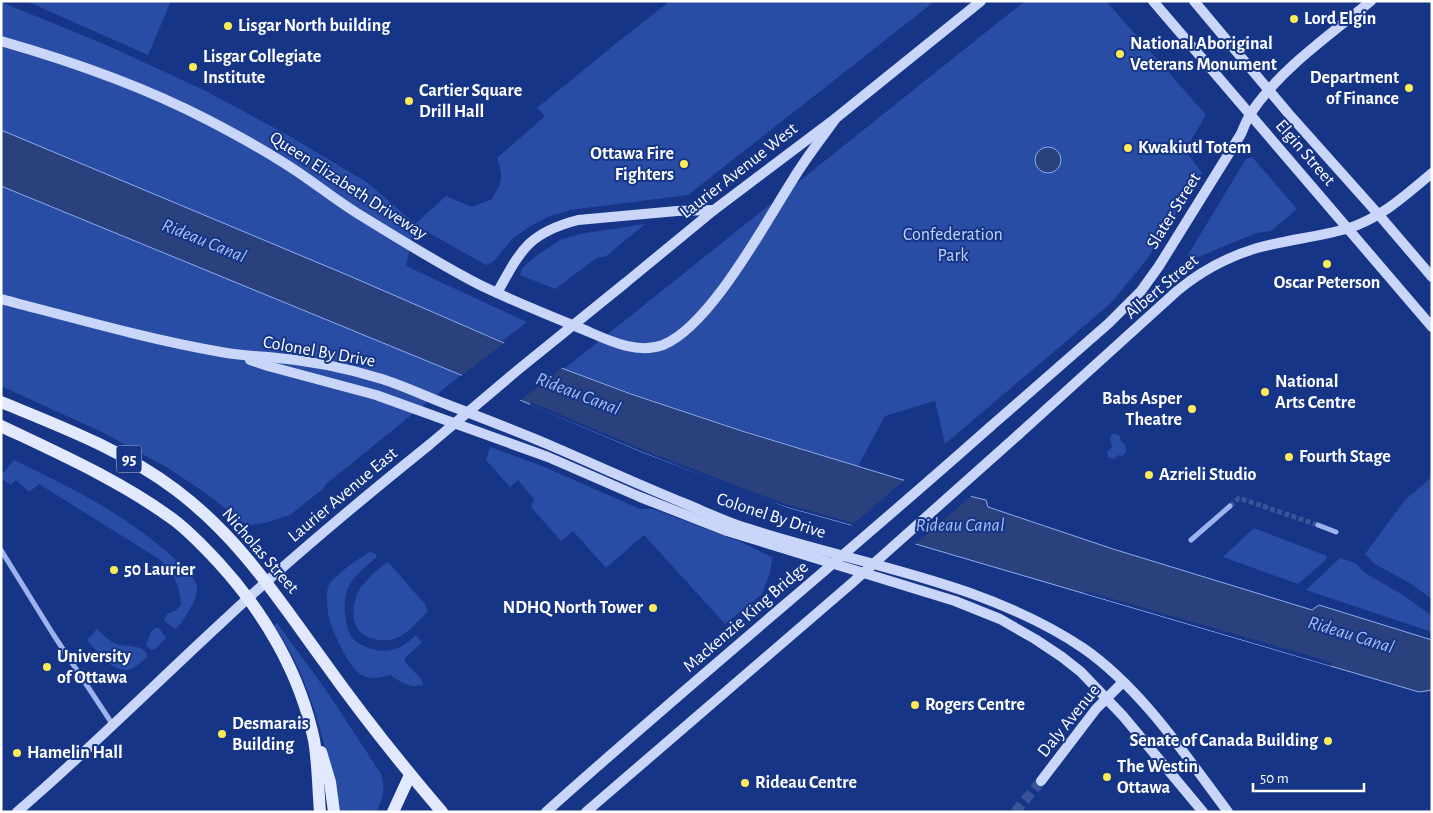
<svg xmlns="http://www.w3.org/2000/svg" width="1433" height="813" viewBox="0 0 1433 813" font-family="'Alegreya Sans',sans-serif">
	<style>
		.green { fill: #294da4 }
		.water { fill: #2a417d; stroke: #8eacf0 }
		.pier { fill: #163586 }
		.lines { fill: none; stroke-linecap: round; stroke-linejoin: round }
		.street-tunnel { stroke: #395398; stroke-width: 5; stroke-dasharray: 5 2.5; stroke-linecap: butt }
		.secondary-tunnel { stroke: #395398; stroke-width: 10; stroke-dasharray: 10 5; stroke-linecap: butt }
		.street { stroke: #9cb3ed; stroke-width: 5 }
		.secondary { stroke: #c9d6fa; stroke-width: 10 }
		.primary { stroke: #e2e9ff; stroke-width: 12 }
		.secondary-bridge { stroke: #c9d6fa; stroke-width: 10 }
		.poi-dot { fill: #ffea58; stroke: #163586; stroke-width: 2 }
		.labels { text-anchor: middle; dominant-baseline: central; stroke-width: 4; stroke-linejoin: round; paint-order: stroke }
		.shield { fill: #163586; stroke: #b9c2db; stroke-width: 1 }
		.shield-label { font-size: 16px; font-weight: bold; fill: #fff }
		.poi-label { font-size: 18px; font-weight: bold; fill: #fff; stroke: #163586; text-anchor: start }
		.street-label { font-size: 18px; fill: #fff; stroke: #163586 }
		.park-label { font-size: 18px; fill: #c1d2fa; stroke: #163586 }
		.water-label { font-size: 19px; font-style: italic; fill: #a7bef5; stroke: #163586 }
	</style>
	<rect width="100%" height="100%" fill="#163586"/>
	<g class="green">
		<path d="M26,1H171L148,55Z"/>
		<path d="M670,1H935L688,195L570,210L548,217L529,227L512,239L493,262L486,265L415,225L406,266L527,322L502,341L1,130V2L104,44L204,90L284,133L368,183L415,224L446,196L472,207L492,199C502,181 504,178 497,158L545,116L537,108L614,45Z"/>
		<path d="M1025,1H1106L1206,115L1185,150L1202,173L1147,259L1110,304L945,444L935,401L885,416L858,466C759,436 661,405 564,369Z"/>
		<path d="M1252,157L1297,209L1271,231L1257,233L1234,242L1196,258L1193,261L1188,259V255L1246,159Z"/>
		<path d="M1,186L461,375L326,484L324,488L290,515L265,523L251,525L242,522L207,494L168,468L102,432L1,386Z"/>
		<path d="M645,224L605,257H598L555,289L520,275L523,267L536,256L560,240L580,234Z"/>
		<path d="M1114,433L1120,436L1121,442L1124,443L1127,452L1122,456L1119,455L1113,459L1108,457L1107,452L1112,447L1110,437Z"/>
		<path d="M490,447L542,466L640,509H653L743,543L774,558L772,559L770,573L762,594L725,624L644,535L606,568L573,531L561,541L531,507L534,499L518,480L510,487L486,460Z"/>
		<path d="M14,460C74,489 127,515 177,561C184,568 196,577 197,588C197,601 184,620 176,629L164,621L167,614L175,611L181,605C181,586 172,571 159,559L39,484L29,492L16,480L11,485L1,478V475Z"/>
		<path d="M1432,477V599L1408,582L1375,564L1365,554L1405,500Z"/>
		<path d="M1254,528L1327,556L1326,560L1298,584L1223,557Z"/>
		<path d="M369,552L374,553L376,555V558C366,566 354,576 349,586C345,593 344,606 345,613C346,619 346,627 349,632C352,640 359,644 366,647C386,655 401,650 416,635L422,642L405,658V662L421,679L423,685C408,688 403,683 390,675C380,678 370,680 360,674C349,667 332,631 329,618C327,608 326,597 328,587C332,576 359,559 369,552Z"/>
		<path d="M1340,558L1355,563L1365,573L1403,595L1432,616V632L1306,590Z"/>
		<path d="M388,562L424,603L427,609V612C418,621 408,633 397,638C390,641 381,641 374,639C351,635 350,610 358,592C362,584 380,566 388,562Z"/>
		<path d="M277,623L328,693L381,774C386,788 383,799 376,812H340C325,746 313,682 274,625Z"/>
		<path d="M155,628H159L166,638L155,649L152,650L147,647L146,642H147L151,632Z"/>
		<path d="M97,629C103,635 109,641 117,644C127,648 145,643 147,657C142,661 137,667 131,669C112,674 98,652 87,640Z"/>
	</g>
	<g class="water">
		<path d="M1,130L345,274L564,369L631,394L742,431L903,480L986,500L988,507L1113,549L1312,610L1319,605L1432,640V690L1419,692L851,525L787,507L645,453L461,375L1,186Z"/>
		<circle cx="1048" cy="160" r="13"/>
	</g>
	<g class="pier">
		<path d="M507,341L564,366L518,402L460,377Z"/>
		<path d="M531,402L646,451L753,492L786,504L853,523L852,525L907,478L974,494L913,546L850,527L852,525L787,507L752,495L645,453L530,405Z"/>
		<path d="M1085,591L1332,662L1331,666L1084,593Z"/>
	</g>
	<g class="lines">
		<path class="street-tunnel" d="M1230,506L1239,498L1318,525"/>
		<path class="secondary-tunnel" d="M1015,812L1041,781"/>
		<g class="street">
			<path d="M1318,525L1336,532"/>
			<path d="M1191,540L1230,506"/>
			<path d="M1,550L53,634L113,725"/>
		</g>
		<g class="secondary">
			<path d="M1153,1L1432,327"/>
			<path d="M1194,1L1288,113L1379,215L1432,277"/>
			<path d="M1,41C71,61 143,86 208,120C233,133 259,147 284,163C310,179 334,199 360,215C399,239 439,264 480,285C511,300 543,313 575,326C601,336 633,356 663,345C710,326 764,225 792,181C805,159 821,139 836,118"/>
			<path d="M624,284L714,210L836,118L981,1"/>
			<path d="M497,293C521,250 528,233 578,220L677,211L714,210"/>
			<path d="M1,299C74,318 147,339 221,352C237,355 252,356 268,357C305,360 347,368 382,379C404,386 425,396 446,404C482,418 519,432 554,447C598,466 642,486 686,504C703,511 720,519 737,525C852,564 980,579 1083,648C1141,688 1186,756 1228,812"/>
			<path d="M250,360L268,366L376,395L548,457L640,497L727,531L955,601L1000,619L1035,639L1062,657L1081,672L1123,716L1203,812"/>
			<path d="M990,427L1109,323L1141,291L1159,266L1241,134C1244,127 1247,119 1251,113C1280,69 1330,35 1371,1"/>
			<path d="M1018,435L1177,291C1201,271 1227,257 1257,248C1286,240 1317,237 1346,229C1380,219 1406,195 1432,173"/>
			<path d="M1041,781L1096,709L1123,682"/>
			<path d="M17,812C87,752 152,687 219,625C286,562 357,503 429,445"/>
		</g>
		<g class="primary">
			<path d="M1,402C62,427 123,450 176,490C241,539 278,599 325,663C362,715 401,764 442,812"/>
			<path d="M1,426C60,454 121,481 174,520C190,532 204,547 218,562C264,612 300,673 314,740C318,763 318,788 320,812"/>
			<path d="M321,752L330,782L334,812"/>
			<path d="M393,812L410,775"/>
		</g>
		<g class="secondary-bridge">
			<path d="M429,445L519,369L624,284"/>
			<path d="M546,812C692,681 844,557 990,427"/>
			<path d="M586,812L852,583L1018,435"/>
		</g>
	</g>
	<g class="poi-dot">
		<circle cx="1294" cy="19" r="5"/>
		<circle cx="228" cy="26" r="5"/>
		<circle cx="1120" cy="54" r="5"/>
		<circle cx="193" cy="67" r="5"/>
		<circle cx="1409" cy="88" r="5"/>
		<circle cx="409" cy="101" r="5"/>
		<circle cx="1128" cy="148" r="5"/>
		<circle cx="684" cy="164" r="5"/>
		<circle cx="1327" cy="264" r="5"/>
		<circle cx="1265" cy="392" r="5"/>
		<circle cx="1192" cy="409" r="5"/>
		<circle cx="1289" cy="457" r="5"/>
		<circle cx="1149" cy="475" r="5"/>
		<circle cx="114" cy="570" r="5"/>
		<circle cx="653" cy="608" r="5"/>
		<circle cx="47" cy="667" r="5"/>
		<circle cx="915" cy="705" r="5"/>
		<circle cx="222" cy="734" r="5"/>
		<circle cx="1328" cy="741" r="5"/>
		<circle cx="17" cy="753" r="5"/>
		<circle cx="1107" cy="777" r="5"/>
		<circle cx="745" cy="783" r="5"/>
	</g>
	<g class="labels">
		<rect class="shield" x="116.5" y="445.5" width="25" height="27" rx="4"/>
		<g class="shield-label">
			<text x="129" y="459">95</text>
		</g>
		<g class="poi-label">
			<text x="1304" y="19">Lord Elgin</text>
			<text x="238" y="26">Lisgar North building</text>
			<text x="1130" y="44">National Aboriginal<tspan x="1130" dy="21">Veterans Monument</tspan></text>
			<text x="203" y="57">Lisgar Collegiate<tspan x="203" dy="21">Institute</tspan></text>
			<text x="1399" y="78" text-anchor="end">Department<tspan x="1399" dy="21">of Finance</tspan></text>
			<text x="419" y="91">Cartier Square<tspan x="419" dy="21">Drill Hall</tspan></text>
			<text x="1138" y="148">Kwakiutl Totem</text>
			<text x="674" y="154" text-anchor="end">Ottawa Fire<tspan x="674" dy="21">Fighters</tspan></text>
			<text x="1327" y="283" text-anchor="middle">Oscar Peterson</text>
			<text x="1275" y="382">National<tspan x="1275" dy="21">Arts Centre</tspan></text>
			<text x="1182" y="399" text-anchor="end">Babs Asper<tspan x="1182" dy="21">Theatre</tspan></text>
			<text x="1299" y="457">Fourth Stage</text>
			<text x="1159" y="475">Azrieli Studio</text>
			<text x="124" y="570">50 Laurier</text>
			<text x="643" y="608" text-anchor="end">NDHQ North Tower</text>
			<text x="57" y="657">University<tspan x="57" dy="21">of Ottawa</tspan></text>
			<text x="925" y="705">Rogers Centre</text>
			<text x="232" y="724">Desmarais<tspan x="232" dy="21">Building</tspan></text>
			<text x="1318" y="741" text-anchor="end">Senate of Canada Building</text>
			<text x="27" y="753">Hamelin Hall</text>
			<text x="1117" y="767">The Westin<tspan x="1117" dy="21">Ottawa</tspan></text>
			<text x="755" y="783">Rideau Centre</text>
		</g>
		<g class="street-label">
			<text transform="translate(1305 153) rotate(49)">Elgin Street</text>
			<text transform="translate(739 171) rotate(-38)">Laurier Avenue West</text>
			<text transform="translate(348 186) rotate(33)">Queen Elizabeth Driveway</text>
			<text transform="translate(1174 211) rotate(-58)">Slater Street</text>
			<text transform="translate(1162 287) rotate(-40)">Albert Street</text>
			<text transform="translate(319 352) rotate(10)">Colonel By Drive</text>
			<text transform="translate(343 495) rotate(-40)">Laurier Avenue East</text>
			<text transform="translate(771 516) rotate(18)">Colonel By Drive</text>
			<text transform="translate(260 551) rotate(49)">Nicholas Street</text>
			<text transform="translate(746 617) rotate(-41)">Mackenzie King Bridge</text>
			<text transform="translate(1069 721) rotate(-51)">Daly Avenue</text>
		</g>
		<g class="park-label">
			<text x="953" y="235">Confederation<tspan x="953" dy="21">Park</tspan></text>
		</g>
		<g class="water-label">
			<text transform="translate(204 241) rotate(22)">Rideau Canal</text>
			<text transform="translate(578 394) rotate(21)">Rideau Canal</text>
			<text x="960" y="525">Rideau Canal</text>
			<text transform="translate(1351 635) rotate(17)">Rideau Canal</text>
		</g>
	</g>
	<rect width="1433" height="813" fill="none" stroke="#ffffff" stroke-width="5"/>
	<path d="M1253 783v8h111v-8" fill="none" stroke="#ffffff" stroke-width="2.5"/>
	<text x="1260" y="783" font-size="15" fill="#ffffff" stroke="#163586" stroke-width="4" paint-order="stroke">50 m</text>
</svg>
